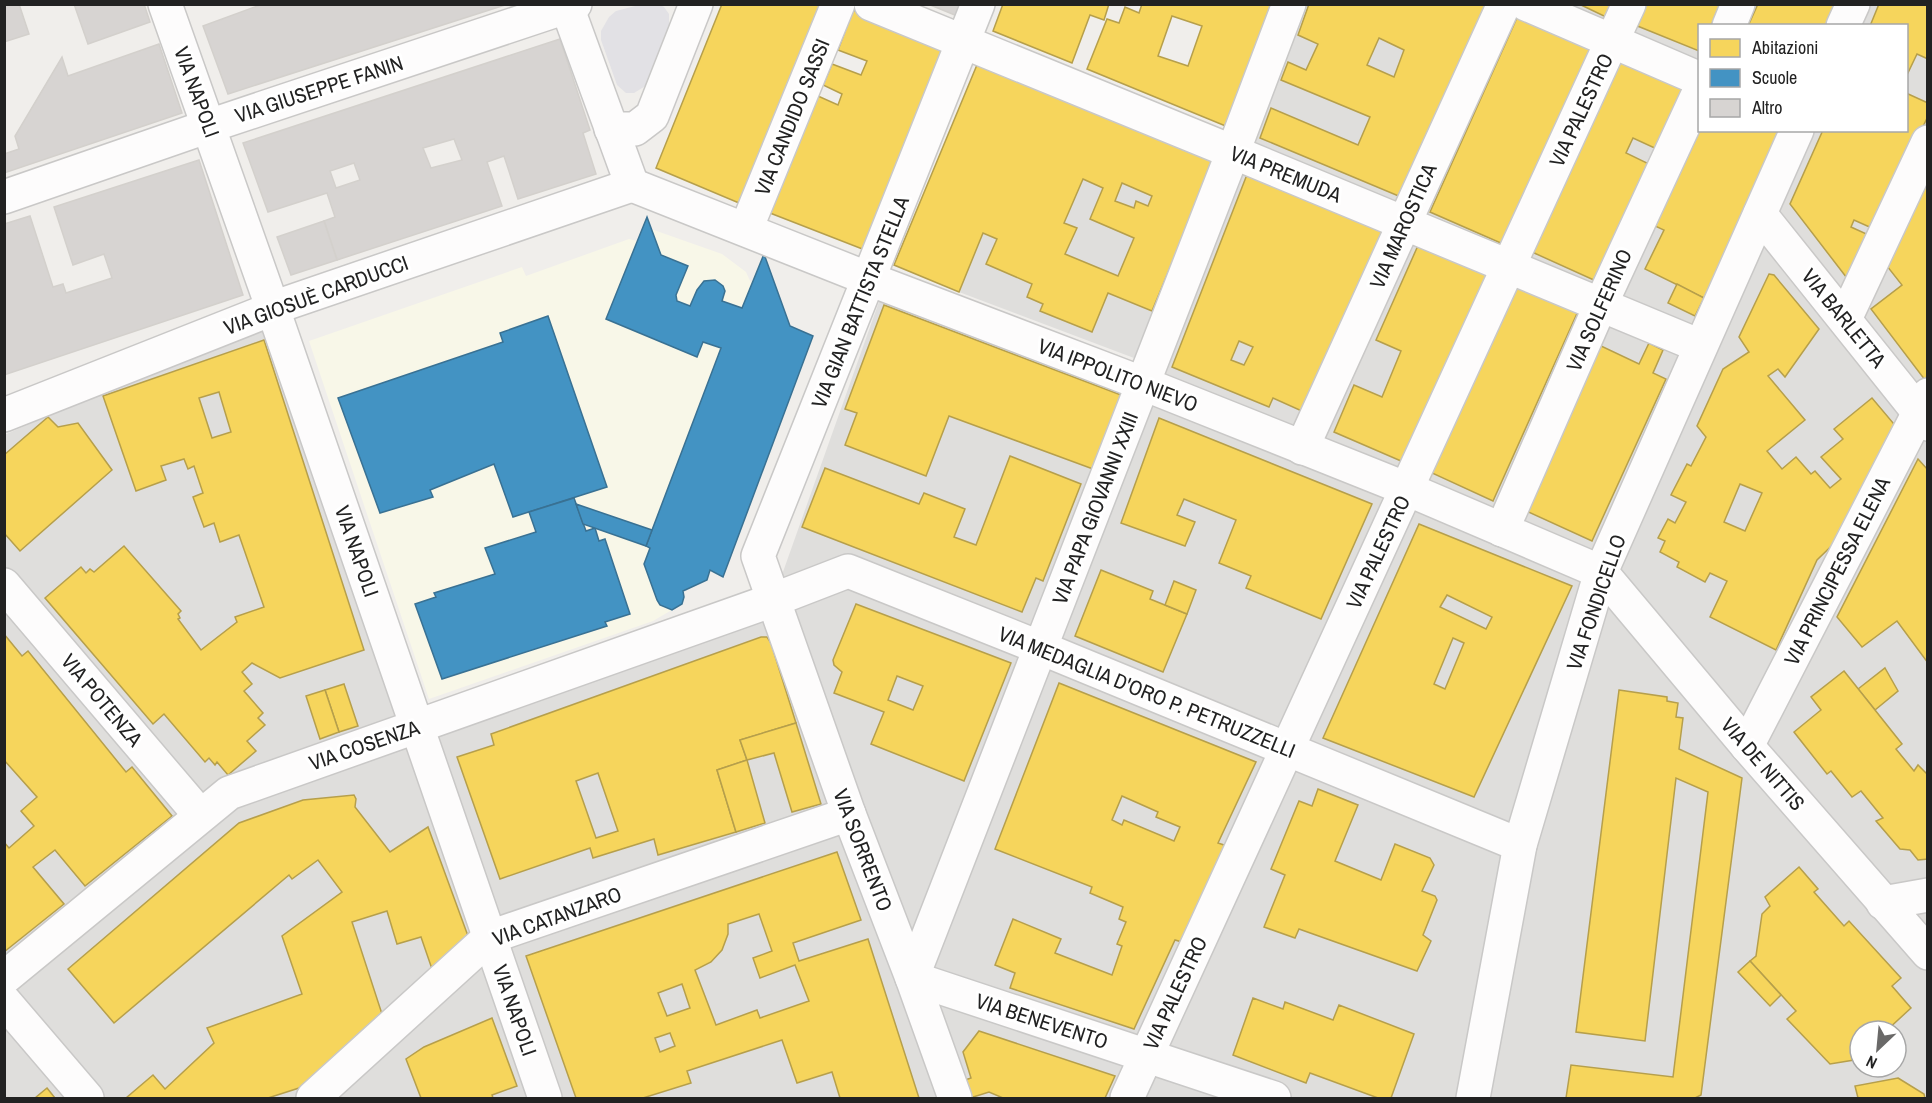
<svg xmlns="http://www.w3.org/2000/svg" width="1932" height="1103" viewBox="0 0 1932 1103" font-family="'Archivo Narrow',sans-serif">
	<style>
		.residential { fill: #dfdedc; fill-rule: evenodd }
		.education { fill: #f8f7e8 }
		.plaza { fill: #e2e1e5 }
		.homes { fill: #f6d55c; stroke: #b69f4b; stroke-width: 1.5; fill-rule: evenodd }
		.schools { fill: #4393c3; stroke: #397193; stroke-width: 1.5 }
		.building { fill: #d7d4d2; stroke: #d3d0cc; stroke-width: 1.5; fill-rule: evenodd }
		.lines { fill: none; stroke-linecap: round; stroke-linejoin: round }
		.minor-casing { stroke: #c9c8c7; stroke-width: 36 }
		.minor { stroke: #fdfcfc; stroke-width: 33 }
		.labels { text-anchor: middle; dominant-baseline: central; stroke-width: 6; stroke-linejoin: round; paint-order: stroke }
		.street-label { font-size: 21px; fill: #222; stroke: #fff }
	</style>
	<rect width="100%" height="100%" fill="#f0eeeb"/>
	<g class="residential">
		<path d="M1283,5H1927V1098H5L4,435L260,325L410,748L706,609L773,600L880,299L1133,391ZM1700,26H1906V130H1700ZM1860,1031H1896V1067H1860Z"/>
		<path d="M979,60L1216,158L1134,358L959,292L894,265Z"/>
	</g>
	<path class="education" d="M647,217L651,229L722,254L746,272L751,283L764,254L790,326L813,336L723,577L710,571L707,580L683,591L684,597L682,604L653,621L429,699L309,341L522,267L526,276L629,239L637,241Z"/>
	<path class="plaza" d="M639,5H660L664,7L669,14V25L647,85L634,93H626L617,85L601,40V31L609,17L616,11Z"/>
	<g class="homes">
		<path d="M722,4H823L739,203L656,168Z"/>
		<path d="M1003,4H1109L1104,20L1090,15L1072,63L993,31Z"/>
		<path d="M1142,4H1275L1228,127L1087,69L1107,19L1119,23L1125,7L1139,13ZM1172,16L1202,26L1188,66L1158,56Z"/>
		<path d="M1309,4H1489L1401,197L1260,138L1271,108L1358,145L1370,117L1281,80L1288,62L1306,70L1318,44L1298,35ZM1379,38L1404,50L1394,77L1367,65Z"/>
		<path d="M1579,4H1611L1606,17Z"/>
		<path d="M1645,4H1720L1711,26H1700L1699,51L1635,25Z"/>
		<path d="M1758,4H1841L1832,26H1748Z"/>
		<path d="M1879,4H1928V59L1917,54L1906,77V26H1870Z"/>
		<path d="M853,10L946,47L865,250L770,213L818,96L838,105L842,94L823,85L832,64L861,75L867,61L838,50Z"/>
		<path d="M1520,11L1597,41L1503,244L1430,212Z"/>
		<path d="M1621,51L1690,81L1659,150L1633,138L1626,153L1649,164L1596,281L1532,252Z"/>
		<path d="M979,60L1216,158L1152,311L1108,293L1092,332L1040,311L1043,304L1027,297L1032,284L986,264L997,239L983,233L959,292L894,265ZM1083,179L1103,188L1090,219L1134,238L1118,276L1065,254L1077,228L1064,223ZM1122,183L1152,196L1148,206L1136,201L1134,208L1115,201Z"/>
		<path d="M1906,93L1928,103V116L1874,229L1854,220L1851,227L1871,236L1850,282L1790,204L1823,130H1906Z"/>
		<path d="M1700,130H1785L1704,298L1645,269L1664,230L1655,226Z"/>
		<path d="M1928,162V375L1925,380L1871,309L1902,285L1883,261Z"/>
		<path d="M1248,172L1386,227L1304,412L1273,398L1269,407L1172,367ZM1239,341L1253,347L1244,365L1231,360Z"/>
		<path d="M1420,241L1491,270L1401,461L1334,432L1354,385L1382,397L1401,351L1376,340Z"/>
		<path d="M1769,274L1774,275L1819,329L1785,377L1778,369L1768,376L1805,420L1767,451L1782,469L1796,457L1811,474L1815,471L1830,488L1841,479L1821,457L1843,439L1834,429L1872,398L1899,430L1849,529L1817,560L1776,650L1710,617L1727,581L1710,573L1705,582L1677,567L1679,562L1660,552L1665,541L1658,538L1668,519L1675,523L1686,502L1671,495L1687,464L1691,466L1706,437L1697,426L1723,369L1749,352L1739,337ZM1740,484L1762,493L1745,531L1724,522Z"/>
		<path d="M1517,281L1579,309L1493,501L1432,473Z"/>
		<path d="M1677,284L1704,298L1695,316L1668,303Z"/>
		<path d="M884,305L1121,395L1093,469L949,416L926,476L845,445L857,413L845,409Z"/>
		<path d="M264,340L364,650L280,678L252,663L242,672L252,684L244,691L263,713L258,718L265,725L247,741L256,751L228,775L217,762L215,765L209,758L205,762L164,714L153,724L45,598L81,567L86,573L90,569L94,572L124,546L181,611L178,614L180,618L178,619L201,650L237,622L235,617L264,607L239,535L220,542L214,523L204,527L193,497L203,493L194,466L188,469L184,459L161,466L166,480L136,491L103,396ZM219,392L231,432L212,438L199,398Z"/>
		<path d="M1649,343L1663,350L1653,373L1666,379L1592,541L1524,510L1599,345L1639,364Z"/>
		<path d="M48,417L58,427L78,423L112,470L20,551L4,533V455Z"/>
		<path d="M1159,418L1372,504L1321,619L1246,588L1251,576L1219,563L1236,520L1184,499L1177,515L1195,522L1185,546L1121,523Z"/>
		<path d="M1010,456L1081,484L1043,581L1036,578L1022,612L802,527L825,468L919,504L924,493L965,509L954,537L976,545Z"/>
		<path d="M1918,459L1928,470V663L1897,621L1862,647L1837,617Z"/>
		<path d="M1419,524L1572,586L1474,797L1323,738ZM1447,595L1492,617L1486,629L1440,607ZM1453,638L1464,643L1445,689L1434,684Z"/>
		<path d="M1101,570L1153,591L1150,599L1187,614L1163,672L1075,636Z"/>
		<path d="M1174,581L1196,590L1187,614L1165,605Z"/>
		<path d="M856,604L1011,663L964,781L871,744L884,712L834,693L842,672L834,665L833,660ZM897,676L923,686L913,710L888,700Z"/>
		<path d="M4,634L22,656L28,651L126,772L132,767L172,816L85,886L55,850L33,867L64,904L4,952V842L9,848L34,826L21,811L37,797L4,760Z"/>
		<path d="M761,637H767L771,643L796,723L740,740L747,760L717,770L736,832L658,855L654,839L593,858L590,848L500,879L457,757L494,745L491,734ZM598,773L618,831L596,838L576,781Z"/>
		<path d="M1885,668L1898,691L1875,710L1858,689Z"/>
		<path d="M1844,671L1902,744L1896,749L1914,771L1918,765L1928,775V859L1918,860L1910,850L1900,849L1876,821L1883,818L1861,791L1852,797L1831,771L1827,774L1794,732L1821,710L1811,697Z"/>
		<path d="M1059,683L1256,762L1218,843L1227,846L1182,942L1175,940L1134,1029L1010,988L1015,973L995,965L1013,919L1061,939L1055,953L1112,975L1122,946L1117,944L1126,922L1119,919L1123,907L1090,893L1092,887L995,849ZM1122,796L1158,812L1156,817L1180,827L1174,841L1124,820L1122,825L1112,820Z"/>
		<path d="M344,684L358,726L339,732L325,690Z"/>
		<path d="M325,690L339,732L320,739L306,696Z"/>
		<path d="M1619,690L1667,697V701L1678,703L1676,717L1683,718L1679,749L1742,778L1701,1095L1695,1098H1566L1571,1065L1673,1077L1708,792L1676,778L1645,1041L1576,1032Z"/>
		<path d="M796,723L821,804L792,812L774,753L747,760L740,740Z"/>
		<path d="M747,760L765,823L736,832L717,770Z"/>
		<path d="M1318,789L1358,805L1335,861L1381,880L1395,844L1430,858L1434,865L1422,891L1435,896L1437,900L1423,935L1431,941L1417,971L1299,929L1295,938L1264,927L1285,875L1271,869L1299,801L1312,806Z"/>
		<path d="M354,795L356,799L355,807L390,852L428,827L468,936L432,969L421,937L397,944L387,911L352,922L382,1014L299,1088L268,1098H126L153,1075L165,1089L214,1043L207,1028L302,994L282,936L342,892L318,860L292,879L289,875L114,1023L68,969L239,823L303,800Z"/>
		<path d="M837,852L861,920L793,943L799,961L868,939L919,1098H840L832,1072L797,1083L782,1040L687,1071L691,1083L643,1098H576L526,956ZM759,914L772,951L753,958L760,978L795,965L809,1001L760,1018L757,1010L716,1025L695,970L711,962L722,950L728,934V924ZM682,984L690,1008L667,1016L658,993ZM670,1033L675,1046L660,1052L655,1038Z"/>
		<path d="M1799,867L1818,889L1814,892L1844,926L1849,921L1901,978L1892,986L1911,1008L1886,1031H1860V1059L1830,1064L1787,1019L1796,1011L1750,961L1756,956L1762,914L1770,906L1765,897Z"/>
		<path d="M1750,961L1781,995L1770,1006L1738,972Z"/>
		<path d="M1253,998L1283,1009L1285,1002L1333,1020L1339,1005L1414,1034L1391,1098H1378L1310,1073L1306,1083L1233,1055Z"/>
		<path d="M492,1018L517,1086L492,1095L493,1098H421L406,1059L424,1047Z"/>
		<path d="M979,1031L1115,1076L1105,1098H1003L989,1092L970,1098L965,1080L971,1078L963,1052Z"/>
		<path d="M1898,1078L1924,1094L1925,1098H1858L1855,1086Z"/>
		<path d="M47,1088L55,1098H35Z"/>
	</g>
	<g class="schools">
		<path d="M647,217L661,255L688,266L676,295L677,301L690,306L697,290L704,281L715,280L723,286L725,291L722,301L742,308L764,254L790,326L813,336L723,577L710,570L707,580L683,591L684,597L682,604L672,610L660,605L657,600L644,564L650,548L646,546L721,348L703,342L697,357L606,319Z"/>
		<path d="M548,316L607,487L513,517L494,464L430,490L433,497L380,513L338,398L503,342L500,333Z"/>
		<path d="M574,498L586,531L595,528L599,541L605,539L630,614L605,622L607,626L442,679L415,604L436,597L434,593L495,574L485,548L536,532L529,512Z"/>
		<path d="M576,504L652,530L646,546L583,524Z"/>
	</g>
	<g class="building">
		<path d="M4,4H19L29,34L4,42Z"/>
		<path d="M74,4H144L150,22L88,44Z"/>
		<path d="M263,4H508L228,94L203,26Z"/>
		<path d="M928,4H967L962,18Z"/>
		<path d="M560,39L590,130L583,133L596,174L518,199L504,156L487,162L502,206L337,260L324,221L335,217L327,193L268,212L243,143ZM454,139L462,160L431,168L423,148ZM354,163L360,180L336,188L330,171Z"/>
		<path d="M159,44L182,113L4,173V154L19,149L15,136L62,57L68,76Z"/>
		<path d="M199,160L243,295L4,375V224L30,216L53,287L63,284L66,293L112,278L104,254L73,265L54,207Z"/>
		<path d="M324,221L337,260L291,275L277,237Z"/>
	</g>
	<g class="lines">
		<g class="minor-casing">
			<g id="minor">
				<path d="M165,4L273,309L545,1098"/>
				<path d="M566,4L632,185"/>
				<path d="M871,4L1233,152L1700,346"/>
				<path d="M1526,4L1700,79"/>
				<path d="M1729,26L1738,4"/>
				<path d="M1843,26L1853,4"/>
				<path d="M611,129H635L652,116L696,4"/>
				<path d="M632,185L869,279L1144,384L1407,489L1601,572L1747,746L1928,953"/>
				<path d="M4,197L209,126L575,4"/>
				<path d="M1760,214L1928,424"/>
				<path d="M746,229L838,4"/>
				<path d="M1845,319L1928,142"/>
				<path d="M4,415L287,303L632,185"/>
				<path d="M1302,448L1504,4"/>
				<path d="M1502,530L1601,304L1700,90"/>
				<path d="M4,585L200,815"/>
				<path d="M1747,746L1928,395"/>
				<path d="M1883,903L1928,895"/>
				<path d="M4,978L229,793L773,600L848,571L1041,648L1520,845"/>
				<path d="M4,1001L87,1098"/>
				<path d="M313,1098L490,937L849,814"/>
				<path d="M955,1098L912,978L849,814L758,556L978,4"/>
				<path d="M1127,1098L1629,4"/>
				<path d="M1274,1098L912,978L1233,152L1289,4"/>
				<path d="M1473,1098L1520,845L1601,572L1797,130"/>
			</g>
		</g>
		<use href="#minor" class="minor"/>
	</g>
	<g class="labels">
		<g class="street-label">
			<text transform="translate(319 89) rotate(-18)">VIA GIUSEPPE FANIN</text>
			<text transform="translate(197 92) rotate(70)">VIA NAPOLI</text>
			<text transform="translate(1581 110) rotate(-65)">VIA PALESTRO</text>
			<text transform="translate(792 117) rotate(-68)">VIA CANDIDO SASSI</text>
			<text transform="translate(1286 174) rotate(22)">VIA PREMUDA</text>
			<text transform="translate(1403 226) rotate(-66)">VIA MAROSTICA</text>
			<text transform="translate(316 295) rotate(-20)">VIA GIOSUÈ CARDUCCI</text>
			<text transform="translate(860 302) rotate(-68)">VIA GIAN BATTISTA STELLA</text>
			<text transform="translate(1599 310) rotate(-66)">VIA SOLFERINO</text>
			<text transform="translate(1844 318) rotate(51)">VIA BARLETTA</text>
			<text transform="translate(1118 375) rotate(21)">VIA IPPOLITO NIEVO</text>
			<text transform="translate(1095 508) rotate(-69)">VIA PAPA GIOVANNI XXIII</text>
			<text transform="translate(357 551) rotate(71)">VIA NAPOLI</text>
			<text transform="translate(1378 552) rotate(-65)">VIA PALESTRO</text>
			<text transform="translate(1837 571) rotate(-63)">VIA PRINCIPESSA ELENA</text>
			<text transform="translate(1596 602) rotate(-71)">VIA FONDICELLO</text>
			<text transform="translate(1147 692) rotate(22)">VIA MEDAGLIA D'ORO P. PETRUZZELLI</text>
			<text transform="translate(102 700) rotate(50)">VIA POTENZA</text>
			<text transform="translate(364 745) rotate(-19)">VIA COSENZA</text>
			<text transform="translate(1763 764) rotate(49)">VIA DE NITTIS</text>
			<text transform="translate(863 850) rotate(69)">VIA SORRENTO</text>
			<text transform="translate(557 916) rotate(-20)">VIA CATANZARO</text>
			<text transform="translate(1175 993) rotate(-65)">VIA PALESTRO</text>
			<text transform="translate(515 1010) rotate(71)">VIA NAPOLI</text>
			<text transform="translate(1042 1021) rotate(18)">VIA BENEVENTO</text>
		</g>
	</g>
	<rect width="1932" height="1103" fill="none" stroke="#222222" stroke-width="12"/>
	<rect x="1698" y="24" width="210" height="108" fill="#ffffff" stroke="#a7a7a7" stroke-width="1.5"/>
	<rect x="1710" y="39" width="30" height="18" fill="#f6d55c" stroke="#a7a7a7" stroke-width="1.5"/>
	<text x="1752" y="54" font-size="18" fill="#222222">Abitazioni</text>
	<rect x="1710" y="69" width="30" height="18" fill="#4393c3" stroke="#a7a7a7" stroke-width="1.5"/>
	<text x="1752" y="84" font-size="18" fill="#222222">Scuole</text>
	<rect x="1710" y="99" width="30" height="18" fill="#d7d4d2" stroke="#a7a7a7" stroke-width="1.5"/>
	<text x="1752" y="114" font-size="18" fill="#222222">Altro</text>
	<g transform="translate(1878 1049) rotate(206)"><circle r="28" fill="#ffffff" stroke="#a7a7a7" stroke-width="1.5"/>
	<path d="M0-4.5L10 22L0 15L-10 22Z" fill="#6a6968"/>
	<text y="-9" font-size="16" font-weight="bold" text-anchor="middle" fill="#222222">N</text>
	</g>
</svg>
